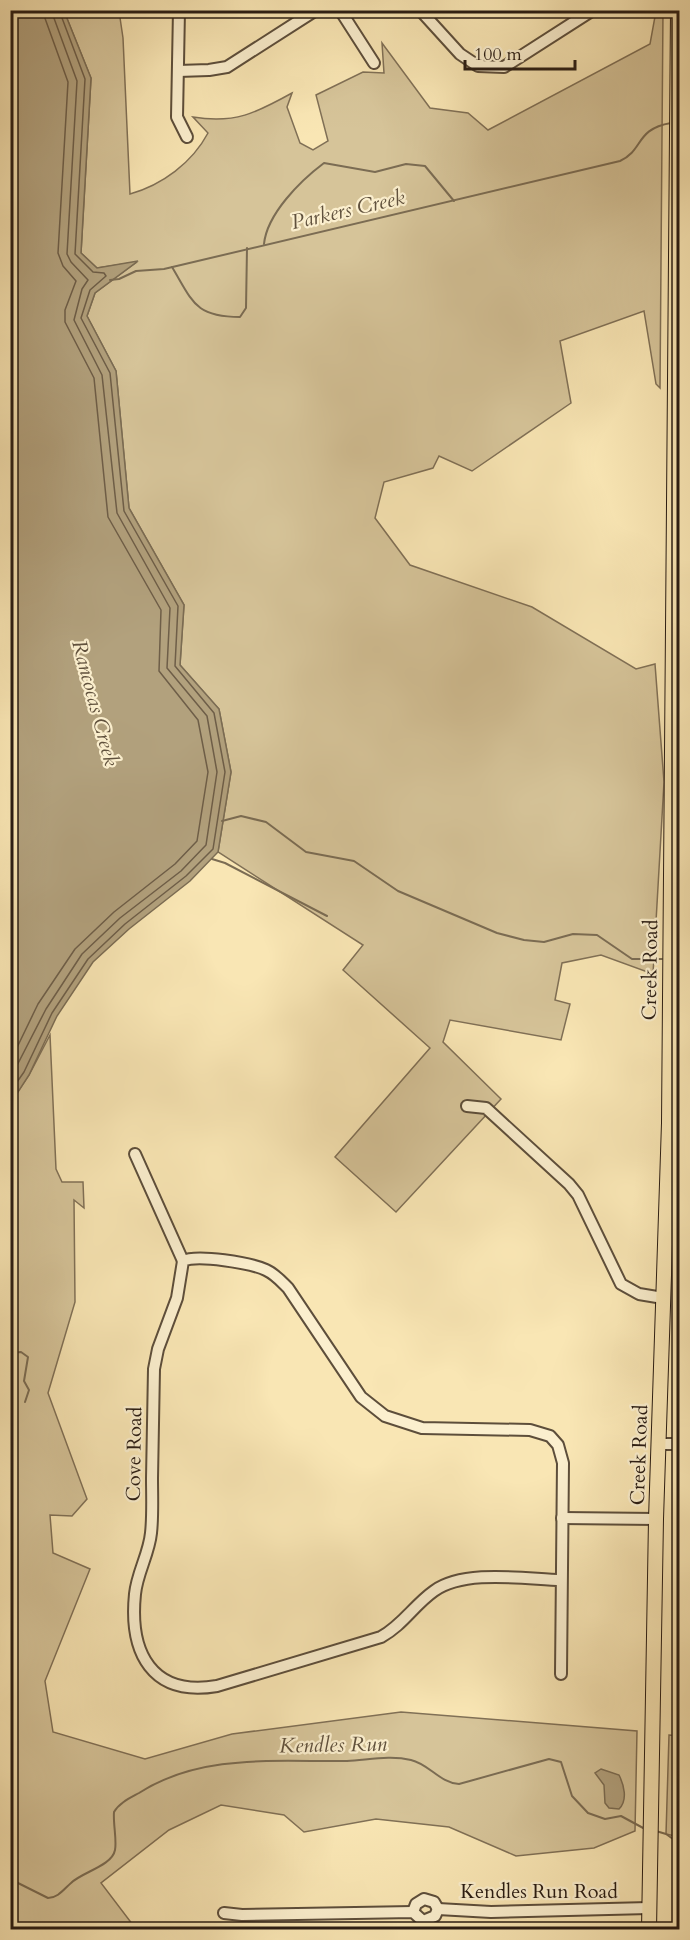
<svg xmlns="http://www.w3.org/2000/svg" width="690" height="1940" viewBox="0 0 690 1940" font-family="Cardo,serif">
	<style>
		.green { fill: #d6c499; stroke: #807056; stroke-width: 1.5 }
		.water { fill: #b2a17d; stroke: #7b6c53; stroke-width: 1.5 }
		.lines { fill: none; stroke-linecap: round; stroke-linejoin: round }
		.shore { stroke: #6e5e48; stroke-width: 1.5 }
		.stream { stroke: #7b6c53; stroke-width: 2 }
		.minor-casing { stroke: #5d4e3b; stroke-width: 14 }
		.major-casing { stroke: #291c13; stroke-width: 16 }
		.minor { stroke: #fbefce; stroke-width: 10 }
		.major { stroke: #f9e6b4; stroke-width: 14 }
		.labels { text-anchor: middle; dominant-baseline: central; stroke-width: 4.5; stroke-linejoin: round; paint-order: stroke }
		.street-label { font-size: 20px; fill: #291c13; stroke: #fbefce }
		.water-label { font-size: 21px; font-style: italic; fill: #60513d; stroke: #fbefce }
	</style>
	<rect width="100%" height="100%" fill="#f9e6b4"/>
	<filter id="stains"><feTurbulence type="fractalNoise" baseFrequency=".00333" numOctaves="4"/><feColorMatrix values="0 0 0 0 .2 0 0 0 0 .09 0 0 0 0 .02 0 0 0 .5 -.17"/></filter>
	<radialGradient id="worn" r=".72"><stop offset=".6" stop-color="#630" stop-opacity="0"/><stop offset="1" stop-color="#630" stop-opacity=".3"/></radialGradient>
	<g class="green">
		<path d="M64,11H119L123,38L130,194C162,185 192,163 208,133L193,117C235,124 256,113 292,93L287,107L300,143L313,150L328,141L316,95L363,72L384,73L382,43L430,108L468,113L488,130L650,44L656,11H663L660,388L656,384L644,311L560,341L571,403L472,471L439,456L433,468L384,482L375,518L410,565L532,607L636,669L655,664L664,782L653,974L601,955L562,963L555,1000L570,1004L561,1040L450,1020L443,1042L501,1099L396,1212L335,1157L430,1048L343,970L363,945L218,852L231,772L219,709L180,665L184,605L129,508L116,371L87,316L95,293L137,262L97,268L81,253L91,78Z"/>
		<path d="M50,1035L56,1169L62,1182H83L84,1208L74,1200L75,1302L48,1393L87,1499L72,1516L50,1515L53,1553L90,1569L45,1681L53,1732L145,1759L232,1734L401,1712L637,1731L635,1831L594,1848L516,1856L449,1827L376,1819L304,1832L284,1815L221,1805L169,1830L101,1883L136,1929L11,1930L10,1103L29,1075Z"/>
		<path d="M669,1735L679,1736V1837L666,1834Z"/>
	</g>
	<g class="water">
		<path d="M64,11L91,78L81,253L97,268L138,261L95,293L87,316L116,371L129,508L184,605L180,665L219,709L231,772L218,852L190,881L129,929L93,962L57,1016L29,1075L11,1103L10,11Z"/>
		<path d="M601,1769L619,1775C624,1785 628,1800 619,1809L609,1808L605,1803L604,1785L595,1773Z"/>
	</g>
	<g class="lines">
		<g class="shore">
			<path d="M10,1062L38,1004L75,949L114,912L175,864L197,841L208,772L198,720L159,671L161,610L108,517L94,378L65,322V310L76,281L63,266L58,253L68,82L42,10"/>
			<path d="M10,1079L46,1009L82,954L120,918L181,871L206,845L217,772L207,716L167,668L170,608L117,513L102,375L74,320L82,289L88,280L71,262L67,254L77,81L51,10"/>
			<path d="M10,1092L24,1072L52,1013L88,959L125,924L186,876L213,849L225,772L214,713L175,666L178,606L124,511L110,373L81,318L90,290L106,276L104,273L93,272L75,254L85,79L59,10"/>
		</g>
		<g class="stream">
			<path d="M264,244C267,214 300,181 324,163L375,172L406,164L425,166L454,201"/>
			<path d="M172,267C193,302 195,317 240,317L246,308L247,248"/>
			<path d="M110,280L119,279L136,271L164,269L620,161C644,150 635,129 671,123"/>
			<path d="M222,821L241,816L266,822L306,852L354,861L398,891L497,933L524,940L544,942L573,934L597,935L632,959H662"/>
			<path d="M212,859L225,863L327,916"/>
			<path d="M10,1329V1337"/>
			<path d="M10,1353L21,1352L28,1357L24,1381L29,1390L25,1402"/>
			<path d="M656,1831L666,1834L680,1844"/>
			<path d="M10,1879L48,1898C58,1898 64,1889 71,1883C82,1872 112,1866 115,1850C117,1840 113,1824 114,1812C119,1803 130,1798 139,1793C201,1753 277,1762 347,1761C368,1760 390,1755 411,1760C429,1764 440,1783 459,1784L549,1759L561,1762L572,1796L588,1813L605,1819L621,1816L645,1829"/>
		</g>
		<g class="minor-casing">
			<g id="minor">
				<path d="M179,10L177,117L187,137"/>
				<path d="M340,10L374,63"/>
				<path d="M420,10L460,54L478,66L504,67L593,10"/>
				<path d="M178,71L209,70L227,67L316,10"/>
				<path d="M467,1106L486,1108L569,1184L578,1195L621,1284L639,1294L663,1298"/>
				<path d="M135,1154L183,1261"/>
				<path d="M659,1444H680"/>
				<path d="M562,1518L656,1519"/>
				<path d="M561,1674L563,1463L558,1445L550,1436L530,1430L422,1428L385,1416L361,1397L288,1288C281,1281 275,1274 266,1270C251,1263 197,1254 183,1261L177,1298L158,1349L154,1369C153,1405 153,1442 152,1478C152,1496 153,1515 151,1533C149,1554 137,1573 135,1594C129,1653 152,1697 217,1686L381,1637C403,1625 414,1605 434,1591C464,1569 525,1579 561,1580"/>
				<path d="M438,1909L491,1912L649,1908"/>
				<path d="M413,1912L416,1904L424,1899L434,1902L438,1909"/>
				<path d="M224,1913L242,1915L413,1912L423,1921L435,1916L438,1909"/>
			</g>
		</g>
		<g class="major-casing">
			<path id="major" d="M649,1930L656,1519L669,1123L678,10"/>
		</g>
		<use href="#minor" class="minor"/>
		<use href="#major" class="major"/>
	</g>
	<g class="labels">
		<g class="street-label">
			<text transform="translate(650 970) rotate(-89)">Creek Road</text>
			<text transform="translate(134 1454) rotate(-89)">Cove Road</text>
			<text transform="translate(639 1455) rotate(-88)">Creek Road</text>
			<text x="539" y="1891">Kendles Run Road</text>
		</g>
		<g class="water-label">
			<text transform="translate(348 210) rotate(-13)">Parkers Creek</text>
			<text transform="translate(95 703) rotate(75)">Rancocas Creek</text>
			<text transform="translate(333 1745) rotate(-1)">Kendles Run</text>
		</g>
	</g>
	<rect width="690" height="1940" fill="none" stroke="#f9e6b4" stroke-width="36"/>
	<rect x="12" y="12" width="666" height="1916" fill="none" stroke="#291c13" stroke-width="3"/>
	<rect x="18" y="18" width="654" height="1904" fill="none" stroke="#291c13" stroke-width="1.5"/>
	<path d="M465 60v9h110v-9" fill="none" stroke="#291c13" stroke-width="3"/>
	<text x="474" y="60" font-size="18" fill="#291c13" stroke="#fbefce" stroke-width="4.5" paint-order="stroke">100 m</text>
	<rect width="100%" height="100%" filter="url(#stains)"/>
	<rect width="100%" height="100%" fill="url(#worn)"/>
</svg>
